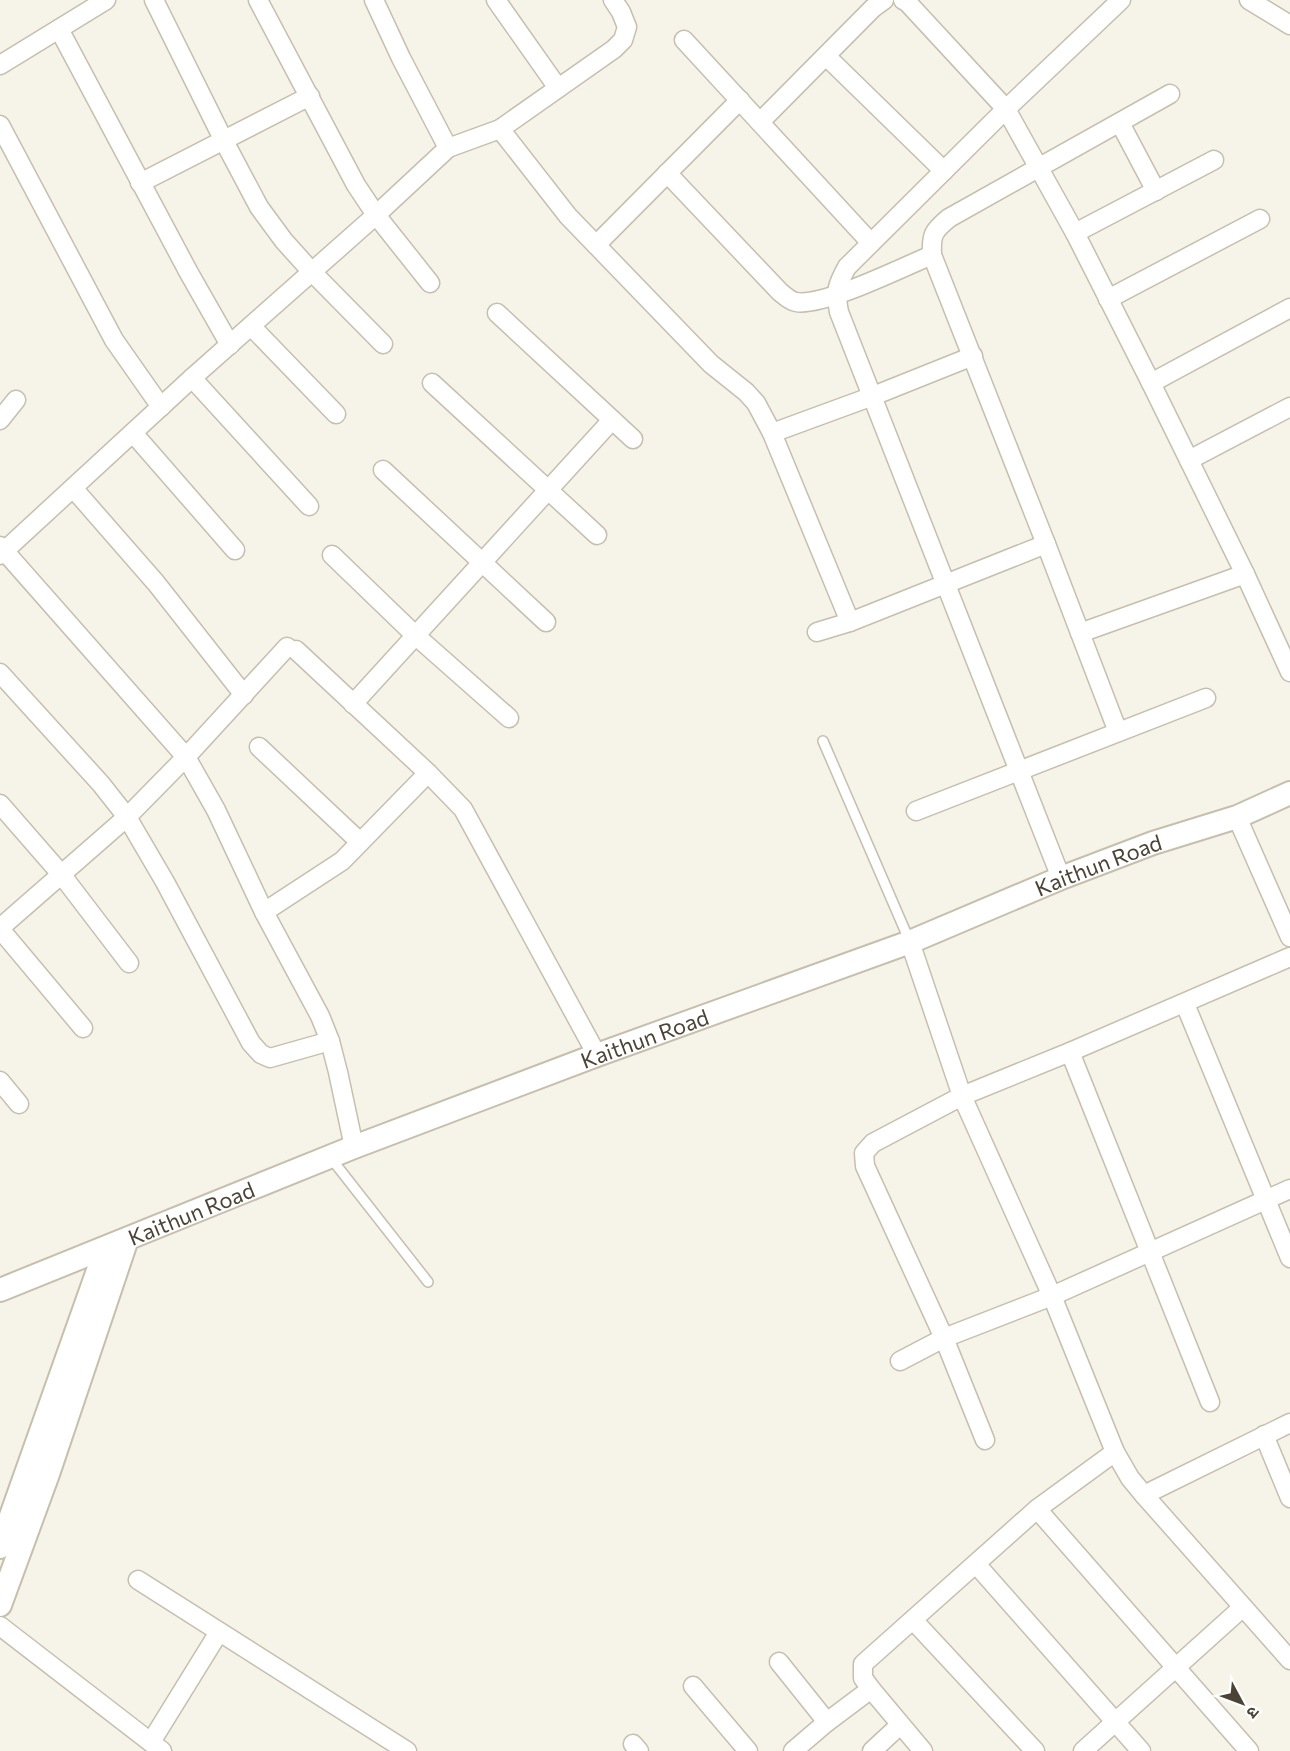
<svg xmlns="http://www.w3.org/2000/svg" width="1290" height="1751" viewBox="0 0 1290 1751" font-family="Commissioner,'Noto Sans Devanagari',sans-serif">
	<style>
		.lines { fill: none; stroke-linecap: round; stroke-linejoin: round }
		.service-casing { stroke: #c6bfad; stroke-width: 12 }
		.minor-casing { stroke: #c6bfad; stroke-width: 21 }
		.tertiary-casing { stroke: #c6bfad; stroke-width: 26 }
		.service { stroke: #fff; stroke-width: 9 }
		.minor { stroke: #fff; stroke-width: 18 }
		.tertiary { stroke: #fff; stroke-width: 22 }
		.labels { text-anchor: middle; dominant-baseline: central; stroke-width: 4.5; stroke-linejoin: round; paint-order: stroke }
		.street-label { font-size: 22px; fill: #4b4436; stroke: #fff }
	</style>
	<rect width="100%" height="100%" fill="#f6f3e9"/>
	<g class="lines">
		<g class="service-casing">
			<g id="service">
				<path d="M823,741L910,942"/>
				<path d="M330,1157L428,1282"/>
			</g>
		</g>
		<g class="minor-casing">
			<g id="minor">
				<path d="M154,0L224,141L259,207L284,241L312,272L383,344"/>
				<path d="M258,0L356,185L376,215L430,283"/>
				<path d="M374,0L401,58L448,148"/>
				<path d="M496,0L558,88"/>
				<path d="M903,0L907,2L1006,109L1075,233L1151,383L1245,574L1290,672"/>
				<path d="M1249,0L1290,25"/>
				<path d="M59,29L189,273L230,345"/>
				<path d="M684,40L871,243"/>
				<path d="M826,56L944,171"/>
				<path d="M0,65L106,0"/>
				<path d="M760,122L873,8L884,0"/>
				<path d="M1120,123L1156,191"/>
				<path d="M0,125L114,340L161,407"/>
				<path d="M500,129L568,216L711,364L746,392L756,403L772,433L850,622"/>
				<path d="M667,173L780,292C785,296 790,301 796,302C823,307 903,267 932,255"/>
				<path d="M140,183L310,96"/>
				<path d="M1075,233L1214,160"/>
				<path d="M596,245L740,100"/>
				<path d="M1108,299L1260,219"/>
				<path d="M497,313L633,439"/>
				<path d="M251,326L336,414"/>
				<path d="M192,378L309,506"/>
				<path d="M432,383L597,535"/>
				<path d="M1151,383L1290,308"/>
				<path d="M0,420L16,400"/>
				<path d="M133,433L235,550"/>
				<path d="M772,433L873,396L973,356"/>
				<path d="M1189,460L1290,407"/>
				<path d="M383,470L546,622"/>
				<path d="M73,488L156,583L244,695"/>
				<path d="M0,546L186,757L216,810L264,912L320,1016L330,1041L338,1072L354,1147"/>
				<path d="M0,555L192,378L376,215L448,148L500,129L614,49L623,40L627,27L621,12L613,0"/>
				<path d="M332,555L415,635L509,718"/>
				<path d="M817,632L850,622L1046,544"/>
				<path d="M1080,633L1245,574"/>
				<path d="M296,650L428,773L463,809L597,1055"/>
				<path d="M0,673L101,784L127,817L165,882L251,1043L261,1054L270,1058L330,1041"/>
				<path d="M353,704L612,420"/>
				<path d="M1118,732L1046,544L932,255C931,235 933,231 949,218L1170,94"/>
				<path d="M259,747L360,842"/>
				<path d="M0,804L61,874L129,963"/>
				<path d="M916,811L1206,698"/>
				<path d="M1237,817L1290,937"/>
				<path d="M1061,878L839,312C835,291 837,285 847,267L1006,109L1121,0"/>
				<path d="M264,912L342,861L428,773"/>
				<path d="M0,928L127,817L186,757L287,647"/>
				<path d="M0,929L83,1028"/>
				<path d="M910,942L962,1096L1052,1296L1115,1452L1130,1478L1144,1495L1290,1660"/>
				<path d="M1185,1004L1290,1258"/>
				<path d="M1070,1052L1210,1402"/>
				<path d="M0,1081L19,1104"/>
				<path d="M900,1361L944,1338L1052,1296L1290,1189"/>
				<path d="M1264,1435L1290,1498"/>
				<path d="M985,1440L944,1338L865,1166L864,1153L873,1143L962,1096L1070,1052L1290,957"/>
				<path d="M1144,1495L1290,1423"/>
				<path d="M1037,1509L1249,1751"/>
				<path d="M976,1564L1141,1751"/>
				<path d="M138,1580L407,1751"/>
				<path d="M913,1620L1035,1751"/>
				<path d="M0,1626L162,1751"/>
				<path d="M779,1662L827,1722"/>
				<path d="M693,1686L748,1751"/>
				<path d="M151,1742L219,1632"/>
				<path d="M633,1744L639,1751"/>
				<path d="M793,1751L827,1722L871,1689"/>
				<path d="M872,1751L900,1725"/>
				<path d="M923,1751L871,1689L863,1678V1664L1037,1509L1115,1452"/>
				<path d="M1083,1751L1243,1607"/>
			</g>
		</g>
		<g class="tertiary-casing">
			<g id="tertiary">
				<path id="s1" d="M0,1290L354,1147L597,1055L910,942L1061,878L1153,843L1237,817L1290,793"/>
				<path d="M0,1547L106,1248"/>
				<path d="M0,1605L48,1474L127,1239"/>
			</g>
		</g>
		<use href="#service" class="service"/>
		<use href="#minor" class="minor"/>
		<use href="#tertiary" class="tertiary"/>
	</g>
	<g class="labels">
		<g class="street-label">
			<text stroke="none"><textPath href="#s1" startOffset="1178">Kaithun Road</textPath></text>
			<text stroke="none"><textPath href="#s1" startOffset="692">Kaithun Road</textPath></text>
			<text stroke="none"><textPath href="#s1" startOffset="206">Kaithun Road</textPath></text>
		</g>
	</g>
	<g transform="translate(1242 1703) rotate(131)" stroke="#ffffff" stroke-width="4.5" paint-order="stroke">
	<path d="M0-4.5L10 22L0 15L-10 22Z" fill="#4b4436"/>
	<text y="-9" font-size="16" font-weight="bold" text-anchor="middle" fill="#4b4436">उ</text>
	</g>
</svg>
